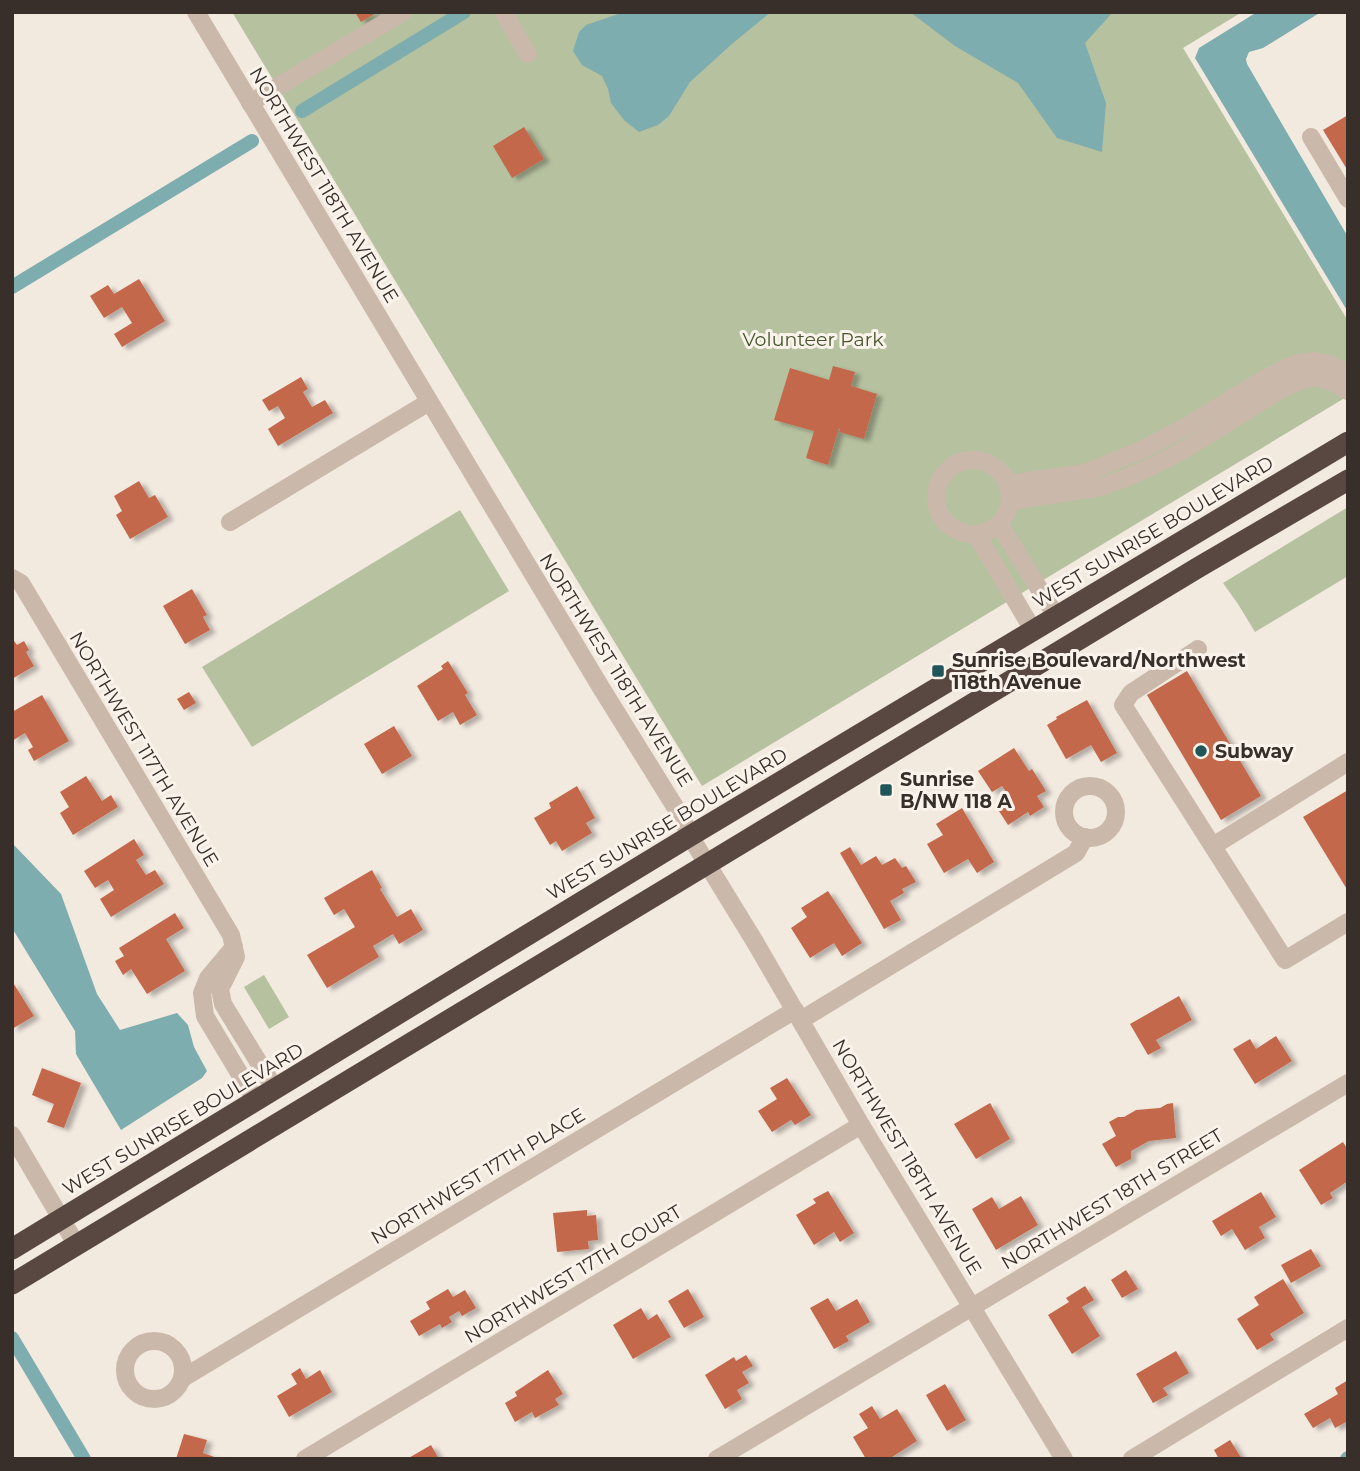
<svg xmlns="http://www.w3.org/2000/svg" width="1360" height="1471" viewBox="0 0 1360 1471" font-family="Montserrat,sans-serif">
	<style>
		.green { fill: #b6c19f }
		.water { fill: #7eadaf }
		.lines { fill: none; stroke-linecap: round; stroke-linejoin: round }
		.canal { stroke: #7eadaf; stroke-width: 14 }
		.building { fill: #c3684c; filter: url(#shadow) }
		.minor { stroke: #cab9aa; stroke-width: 18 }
		.highway { stroke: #594841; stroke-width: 21 }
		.poi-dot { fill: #205559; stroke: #faf3eb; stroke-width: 2.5 }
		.labels { text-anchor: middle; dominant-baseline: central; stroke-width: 6; stroke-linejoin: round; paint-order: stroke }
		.street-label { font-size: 19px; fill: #382e2a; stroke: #faf3eb }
		.park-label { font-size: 19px; fill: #47562e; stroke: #faf3eb }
		.poi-label { font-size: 19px; font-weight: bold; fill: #382e2a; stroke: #faf3eb; text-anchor: start }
	</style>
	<defs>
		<filter id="shadow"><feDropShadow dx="5.5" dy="3" stdDeviation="2" flood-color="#0004"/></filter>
	</defs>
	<rect width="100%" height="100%" fill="#f2e9df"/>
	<g class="green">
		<path d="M232,12H1242L1183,48L1348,321V396L702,786Z"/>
		<path d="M1348,507V576L1255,632L1238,604L1223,583Z"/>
		<path d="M460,510L509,591L252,747L202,667Z"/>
		<path d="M264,975L289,1017L269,1029L244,987Z"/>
	</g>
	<g class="water">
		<path d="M624,12H771L733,43L690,82L669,116L658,125L639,132L624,120L611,103L608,89L602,76L582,65L573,51L579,32L586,25Z"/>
		<path d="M910,12H1113L1085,43L1106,103L1102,152L1057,138L1018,83L955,46Z"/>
		<path d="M1257,12H1321L1263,48L1249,52L1246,59L1247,64L1348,237V312L1195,58L1199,48Z"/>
		<path d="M12,843L61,894L97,994L120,1030L177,1013L188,1025L194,1047L207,1071L202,1078L121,1130L76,1054L75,1031L12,928Z"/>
	</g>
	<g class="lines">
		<g class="canal">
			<path d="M302,111L464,12"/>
			<path d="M12,287L252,141"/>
			<path d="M12,1338L84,1459"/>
			<path d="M1347,1459L1348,1458"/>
		</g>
	</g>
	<g class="building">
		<path d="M355,12H378L361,22Z"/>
		<path d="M1348,115V171L1323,130Z"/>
		<path d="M524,127L544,159L512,178L493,146Z"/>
		<path d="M139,279L165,321L122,347L114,334L132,323L122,307L104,318L90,296L108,285L114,294Z"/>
		<path d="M833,366L855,372L851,386L877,394L864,439L839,432L840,429L839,428L828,465L806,458L814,431L774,420L790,368L829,380Z"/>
		<path d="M301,377L308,389L303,392L312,407L325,400L333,413L278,446L268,429L285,418L278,406L269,411L262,400Z"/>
		<path d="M139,481L149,498L155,495L168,517L130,539L116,515L122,511L114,496Z"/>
		<path d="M192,589L207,615L203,617L210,630L185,644L163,606Z"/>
		<path d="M12,638L17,645L24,641L29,650L26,652L34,666L12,679Z"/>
		<path d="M448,661L468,693L465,695L477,715L460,725L453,712L438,721L417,686L443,669L441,666Z"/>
		<path d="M1187,671L1261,796L1221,820L1147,695Z"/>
		<path d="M189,692L196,703L184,710L177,699Z"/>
		<path d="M42,695L69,741L34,761L28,750L33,747L25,733L12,741V712Z"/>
		<path d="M1087,700L1117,753L1101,762L1091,745L1066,759L1047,725L1057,719L1056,717Z"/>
		<path d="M394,726L412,756L382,774L364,744Z"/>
		<path d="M1014,748L1029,771L1032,769L1046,791L1037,796L1044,807L1030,816L1028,812L1008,825L997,808L1011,799L1002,786L992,792L978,771Z"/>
		<path d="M86,776L102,801L111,795L118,807L73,835L60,813L69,807L60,792Z"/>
		<path d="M577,786L595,818L586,823L592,833L562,851L556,841L550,845L534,818L551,808L549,803Z"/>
		<path d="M1348,790V891L1303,817Z"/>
		<path d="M962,808L994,862L977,873L968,859L944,873L927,844L943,835L936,824Z"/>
		<path d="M134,839L144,855L136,860L146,875L155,870L164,884L111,917L100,899L114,890L108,880L95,888L84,871Z"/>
		<path d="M850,847L861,865L876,856L882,865L895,858L902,868L906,866L916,882L902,889L904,893L890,901L901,920L884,929L840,853Z"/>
		<path d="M372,870L382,888L380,889L397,917L411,909L423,930L399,944L393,934L373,946L379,957L327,988L307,955L355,927L344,909L334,915L324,898Z"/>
		<path d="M828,891L862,943L842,956L834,943L810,958L791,928L807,917L801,908Z"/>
		<path d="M175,913L184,928L166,939L185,971L147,994L131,969L123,975L115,961L124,956L119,948Z"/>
		<path d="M12,981L34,1016L12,1029Z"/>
		<path d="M1179,996L1192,1020L1156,1040L1161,1048L1148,1055L1130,1024Z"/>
		<path d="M1276,1036L1292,1061L1255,1084L1233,1049L1250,1039L1256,1049Z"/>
		<path d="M42,1068L81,1083L64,1128L47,1122L54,1104L32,1095Z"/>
		<path d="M787,1078L811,1115L795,1125L791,1120L772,1132L758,1111L777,1099L770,1088Z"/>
		<path d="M990,1103L1010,1139L976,1159L954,1124Z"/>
		<path d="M1173,1103L1176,1138L1149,1141L1131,1151V1159L1116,1167L1102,1144L1116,1136L1109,1122L1118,1117H1124L1136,1110L1160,1108L1167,1104Z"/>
		<path d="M1343,1142L1348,1150V1181L1330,1193L1333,1198L1321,1205L1299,1170Z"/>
		<path d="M828,1191L854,1233L840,1242L834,1232L814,1245L796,1215L816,1203L813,1199Z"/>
		<path d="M1261,1192L1276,1217L1259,1227L1265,1238L1245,1250L1232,1229L1221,1236L1212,1221Z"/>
		<path d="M1021,1196L1038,1225L996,1250L972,1209L992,1197L999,1209Z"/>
		<path d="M587,1210V1216L596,1215L598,1240L588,1241L589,1249L557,1252L553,1213Z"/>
		<path d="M1311,1249L1321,1266L1291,1283L1281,1265Z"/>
		<path d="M1126,1270L1138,1289L1122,1298L1111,1280Z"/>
		<path d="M1283,1279L1304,1313L1270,1334L1274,1340L1257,1350L1237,1319L1259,1305L1254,1297Z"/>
		<path d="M1085,1286L1094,1300L1082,1307L1100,1336L1072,1354L1048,1315L1069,1302L1066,1298Z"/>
		<path d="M448,1289L453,1297L465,1290L476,1308L462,1316L459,1311L449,1317L452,1322L442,1328L440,1324L419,1336L410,1321L430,1309L426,1302Z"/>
		<path d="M688,1289L704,1317L684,1328L668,1301Z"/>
		<path d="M828,1298L836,1311L857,1299L870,1322L846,1336L849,1341L834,1349L810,1308Z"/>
		<path d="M641,1308L648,1320L657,1314L671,1337L633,1359L613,1325Z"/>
		<path d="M1176,1351L1189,1373L1163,1388L1168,1395L1153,1403L1136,1374Z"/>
		<path d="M746,1355L753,1366L742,1372L749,1383L737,1390L742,1399L725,1409L705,1375L734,1357L736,1361Z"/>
		<path d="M300,1368L306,1379L320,1370L332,1392L289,1417L277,1396L297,1384L291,1374Z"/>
		<path d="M548,1370L563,1394L555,1399L559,1405L535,1418L532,1412L515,1422L505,1403L517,1396L515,1392Z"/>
		<path d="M1348,1380V1421L1335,1428L1330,1418L1313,1428L1304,1414L1338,1394L1335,1388Z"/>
		<path d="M945,1384L966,1420L947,1431L926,1395Z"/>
		<path d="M872,1406L880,1419L897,1409L917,1441L889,1459H866L853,1437L868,1428L859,1414Z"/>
		<path d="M184,1434L207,1440L203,1453L220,1459H176Z"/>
		<path d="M1230,1440L1242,1459H1219L1214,1450Z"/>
		<path d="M431,1445L439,1459H407Z"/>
	</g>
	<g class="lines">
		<g class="minor">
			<path d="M196,12L600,686L682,818L690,836L755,942L861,1125L1064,1459"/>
			<path d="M503,12L528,54"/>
			<path d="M250,103L403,12"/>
			<path d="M1311,137L1348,199"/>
			<circle cx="973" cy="497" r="37"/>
			<path d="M1008,484L1084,473L1098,468L1141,450L1189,425L1254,385L1285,368L1299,363L1315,361L1330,364L1348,373"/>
			<path d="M1010,501L1101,487C1130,477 1159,464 1185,449C1207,436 1228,422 1250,409C1269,397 1290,381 1313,378C1325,377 1338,385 1348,391"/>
			<path d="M230,522L429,402"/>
			<path d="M999,524L1056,616"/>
			<path d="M976,534L1033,630"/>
			<path d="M12,578L21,583L231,935L236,957L220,989L223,1004L275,1089"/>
			<path d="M1198,649L1131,693L1123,705L1285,960L1348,922"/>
			<circle cx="1090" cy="812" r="26"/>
			<path d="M1213,846L1348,762"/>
			<path d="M234,947L208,978L202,993L205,1016L256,1101"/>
			<path d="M801,1020L1076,853L1085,837"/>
			<path d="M12,1135L76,1244"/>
			<circle cx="154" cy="1370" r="29"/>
			<path d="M183,1378L795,1010"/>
			<path d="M305,1459L861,1125"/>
			<path d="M717,1459L1348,1083"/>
			<path d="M1132,1459L1348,1328"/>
		</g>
		<g class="highway">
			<path d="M12,1249L690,836L1348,442"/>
			<path d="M12,1284L1199,567L1348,480"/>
		</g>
	</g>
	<g class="poi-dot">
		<rect x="931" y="664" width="14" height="14" rx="3.5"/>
		<circle cx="1201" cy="751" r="7"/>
		<rect x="879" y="783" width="14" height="14" rx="3.5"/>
	</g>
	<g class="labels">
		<g class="street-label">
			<text transform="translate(324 185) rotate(59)">NORTHWEST 118TH AVENUE</text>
			<text transform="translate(1153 532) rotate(-31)">WEST SUNRISE BOULEVARD</text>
			<text transform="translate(616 670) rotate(58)">NORTHWEST 118TH AVENUE</text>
			<text transform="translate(144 749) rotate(59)">NORTHWEST 117TH AVENUE</text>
			<text transform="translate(667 824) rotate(-31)">WEST SUNRISE BOULEVARD</text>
			<text transform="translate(183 1119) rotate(-31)">WEST SUNRISE BOULEVARD</text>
			<text transform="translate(907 1157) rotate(59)">NORTHWEST 118TH AVENUE</text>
			<text transform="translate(478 1176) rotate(-31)">NORTHWEST 17TH PLACE</text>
			<text transform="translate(1112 1199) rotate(-31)">NORTHWEST 18TH STREET</text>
			<text transform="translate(573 1274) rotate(-31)">NORTHWEST 17TH COURT</text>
		</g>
		<g class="park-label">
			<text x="813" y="339">Volunteer Park</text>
		</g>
		<g class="poi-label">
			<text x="952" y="660">Sunrise Boulevard/Northwest<tspan x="952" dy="22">118th Avenue</tspan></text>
			<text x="1215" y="751">Subway</text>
			<text x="900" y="779">Sunrise<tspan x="900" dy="22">B/NW 118 A</tspan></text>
		</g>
	</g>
	<rect width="1360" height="1471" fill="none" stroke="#382e2a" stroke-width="28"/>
</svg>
